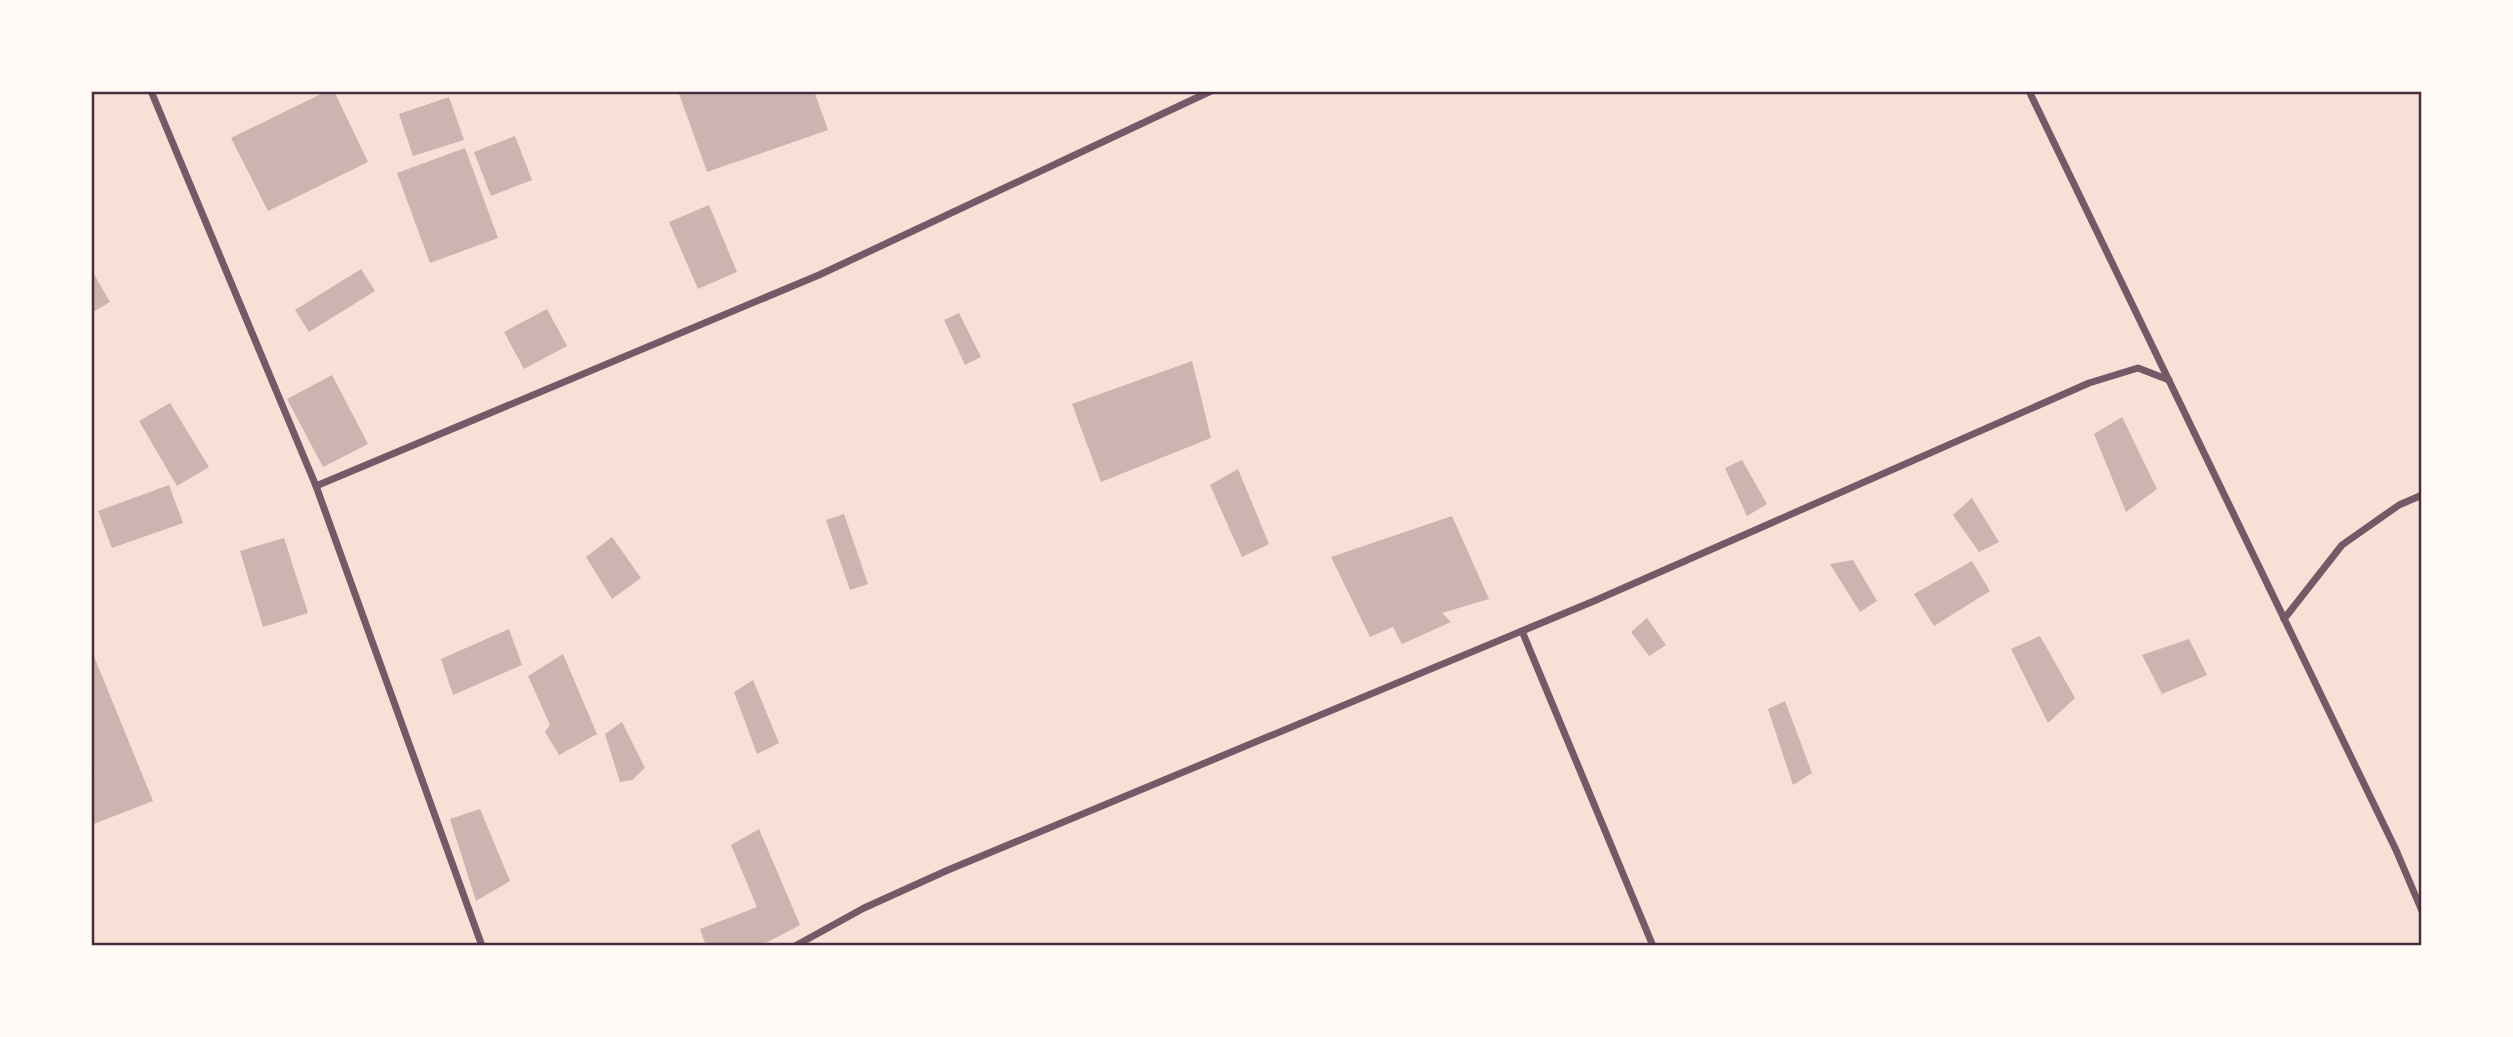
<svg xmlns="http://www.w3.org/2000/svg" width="2513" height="1037" viewBox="0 0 2513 1037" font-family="'Open Sans',sans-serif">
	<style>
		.building { fill: #ccb4b1 }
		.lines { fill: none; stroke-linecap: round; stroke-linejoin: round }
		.minor { stroke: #755966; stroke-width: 7 }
		.neatline { fill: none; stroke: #4a2c40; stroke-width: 2.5 }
	</style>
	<rect width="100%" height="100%" fill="#f7e1d7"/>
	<g class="building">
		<path d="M327,91H334L368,162L268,211L231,138Z"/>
		<path d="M678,91H814L828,130L707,172Z"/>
		<path d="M449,97L464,140L413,156L399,114Z"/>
		<path d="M515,136L532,180L491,196L474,152Z"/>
		<path d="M465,148L498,238L430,263L397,173Z"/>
		<path d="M709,205L737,272L698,289L669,222Z"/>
		<path d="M91,269L110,302L91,313Z"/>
		<path d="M361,269L375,291L309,332L295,310Z"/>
		<path d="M547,309L567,346L524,369L504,332Z"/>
		<path d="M959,313L981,357L965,365L944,320Z"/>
		<path d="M1192,361L1211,438L1101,482L1072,404Z"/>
		<path d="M332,375L368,444L323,467L287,399Z"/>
		<path d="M170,403L209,467L177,486L139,421Z"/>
		<path d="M2122,417L2157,489L2126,512L2094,434Z"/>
		<path d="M1742,460L1767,504L1747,516L1725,468Z"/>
		<path d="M1238,469L1269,544L1242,557L1210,485Z"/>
		<path d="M169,485L183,523L112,548L98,511Z"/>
		<path d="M1972,498L1999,542L1979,552L1953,515Z"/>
		<path d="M844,514L868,584L850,590L826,520Z"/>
		<path d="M1452,516L1489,599L1442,613L1451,622L1402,644L1393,627L1370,637L1331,557Z"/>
		<path d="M612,537L641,578L612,599L586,557Z"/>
		<path d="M284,538L308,613L263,627L240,551Z"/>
		<path d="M1853,560L1877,601L1860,612L1830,564Z"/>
		<path d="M1972,561L1990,591L1934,626L1914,594Z"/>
		<path d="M1647,618L1666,645L1649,656L1631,632Z"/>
		<path d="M509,629L522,665L453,695L441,659Z"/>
		<path d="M2040,636L2075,698L2048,723L2011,649Z"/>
		<path d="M2189,639L2207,675L2162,694L2142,655Z"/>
		<path d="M91,649L153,801L91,825V774L95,772L91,762Z"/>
		<path d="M563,654L597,734L559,755L545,732L550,725L528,676Z"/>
		<path d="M753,680L779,743L757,754L734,692Z"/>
		<path d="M1785,701L1812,773L1793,785L1768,709Z"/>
		<path d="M622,722L645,768L632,780L620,782L605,734Z"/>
		<path d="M480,809L510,881L476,901L450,819Z"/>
		<path d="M759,829L800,925L760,946H706L700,929L757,907L731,845Z"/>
	</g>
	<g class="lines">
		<g class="minor">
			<path d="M151,91L316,486L482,946"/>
			<path d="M2029,91L2396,850L2422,911"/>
			<path d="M316,486L819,275L1211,91"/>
			<path d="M2284,619L2342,545L2399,505L2422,495"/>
			<path d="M1522,631L1653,946"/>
			<path d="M795,946L864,908L948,870L1594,601L2089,383L2138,368L2169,380"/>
		</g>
	</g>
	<rect width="2513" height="1037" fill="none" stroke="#fffaf5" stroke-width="186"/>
	<rect x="93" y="93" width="2327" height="851" class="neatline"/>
</svg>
